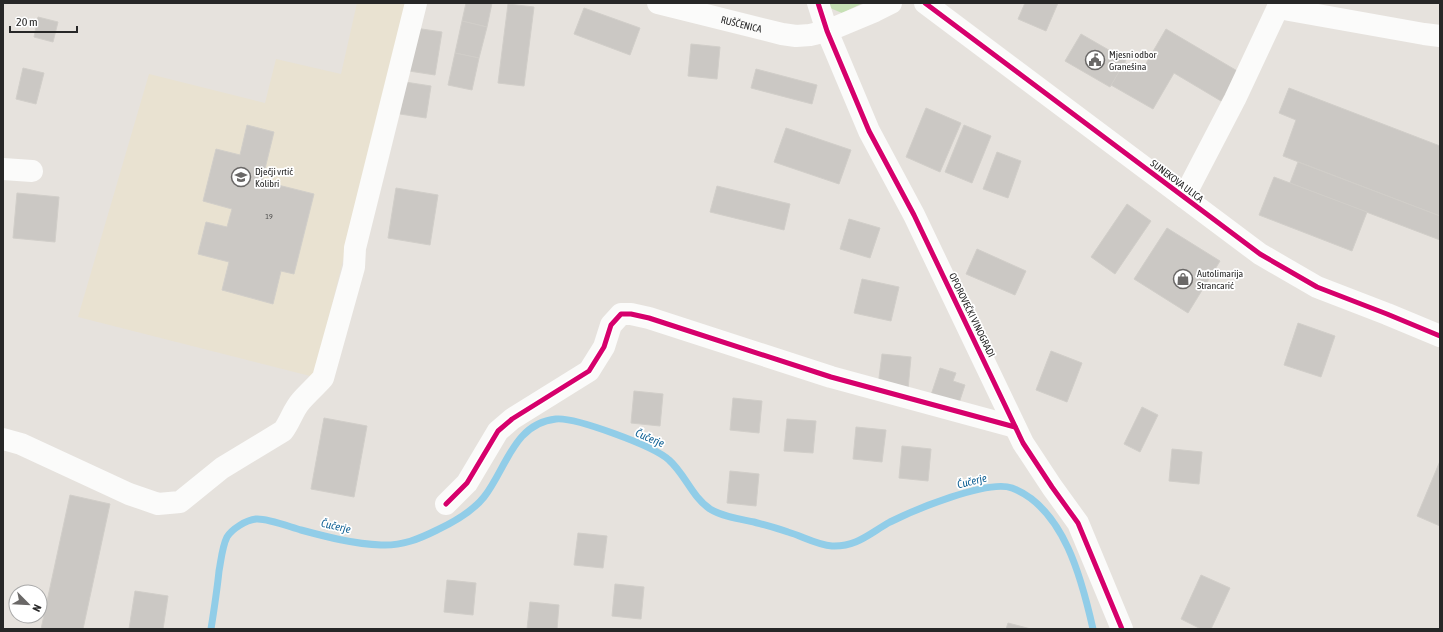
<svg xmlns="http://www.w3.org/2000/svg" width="1443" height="632" viewBox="0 0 1443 632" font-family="'Asap Condensed',sans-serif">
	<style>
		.education { fill: #e9e2d1 }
		.green { fill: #c6e1b5 }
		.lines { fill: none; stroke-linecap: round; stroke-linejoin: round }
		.stream { stroke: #91cde8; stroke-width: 7 }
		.building { fill: #cbc8c4; stroke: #d1cec9 }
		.minor { stroke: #fbfbfa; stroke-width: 22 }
		.cycleway-casing { stroke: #fff; stroke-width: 8 }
		.cycleway { stroke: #d6006c; stroke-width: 5 }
		.labels { text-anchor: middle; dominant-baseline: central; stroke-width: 3.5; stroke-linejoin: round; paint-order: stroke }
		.number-label { font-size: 8px; fill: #525150 }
		.street-label { font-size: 10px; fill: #272727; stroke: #fff }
		.poi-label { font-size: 10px; fill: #272727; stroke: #fff; text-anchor: start }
		.water-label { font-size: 11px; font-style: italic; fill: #0f6094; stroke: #fff }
	</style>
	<rect width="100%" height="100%" fill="#e6e2dd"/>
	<path class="education" d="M357,3H407L314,377L78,317L149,74L265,103L276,59L341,74Z"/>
	<path class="green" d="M829,3H863L842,13L830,8Z"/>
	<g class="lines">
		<path class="stream" d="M211,629C214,610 217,591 219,571C221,561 222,547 227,537C232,529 246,520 256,519C267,518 290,527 301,530C327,537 354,544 381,545C402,546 419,539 437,530C454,522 472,512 484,497C506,469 514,423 556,419C575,417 654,446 669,460C685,474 692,497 710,509C723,517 740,519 754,522C765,525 777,528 788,532C802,536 817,545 832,546C857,547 870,533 890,522C914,510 988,479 1012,488C1064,508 1082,580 1093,629"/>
	</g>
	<g class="building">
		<path d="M466,3H492L487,27L462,21Z"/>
		<path d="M1025,3H1058L1046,31L1018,19Z"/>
		<path d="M508,4L534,7L524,86L498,83Z"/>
		<path d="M584,8L640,28L630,55L574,34Z"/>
		<path d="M38,17L58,22L53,42L34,37Z"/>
		<path d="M462,21L487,27L479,58L455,53Z"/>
		<path d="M415,28L442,32L435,75L409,71Z"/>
		<path d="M1166,29L1239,72L1221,101L1174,73L1153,109L1111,85L1124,62L1141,72Z"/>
		<path d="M1081,34L1126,60L1110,87L1065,61Z"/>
		<path d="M691,44L720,47L717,79L688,76Z"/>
		<path d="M455,53L479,58L472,90L448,85Z"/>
		<path d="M23,68L44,73L36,104L16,99Z"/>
		<path d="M756,69L817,85L812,104L751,88Z"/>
		<path d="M405,82L431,86L426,118L400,114Z"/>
		<path d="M1289,88L1440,146V216L1283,156L1296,120L1279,113Z"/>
		<path d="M926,108L961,123L940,172L906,157Z"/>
		<path d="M247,125L274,132L262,181L314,194L294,274L281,271L273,304L222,290L229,262L198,254L206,222L227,227L232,209L203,201L216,149L240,155Z"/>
		<path d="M964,125L991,136L972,183L945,172Z"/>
		<path d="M786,128L851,150L839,184L774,162Z"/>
		<path d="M997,152L1021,161L1008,198L983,189Z"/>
		<path d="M1298,162L1440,216V240L1290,183Z"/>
		<path d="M1274,177L1367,212L1352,251L1259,215Z"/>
		<path d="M717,186L790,204L784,230L710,212Z"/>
		<path d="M396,188L438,195L430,245L388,238Z"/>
		<path d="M17,193L59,197L55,242L13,238Z"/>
		<path d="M1127,204L1151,221L1115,274L1091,257Z"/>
		<path d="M849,219L880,228L870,258L840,249Z"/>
		<path d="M1167,228L1220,261L1188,313L1134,279Z"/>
		<path d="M977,249L1026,271L1015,295L966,274Z"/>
		<path d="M862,279L899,287L891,321L854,313Z"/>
		<path d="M1298,323L1335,336L1321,377L1284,365Z"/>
		<path d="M1051,351L1082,363L1067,402L1036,390Z"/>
		<path d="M882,354L911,357L908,389L878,386Z"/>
		<path d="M940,368L956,373L953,381L965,385L959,403L931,395Z"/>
		<path d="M634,391L663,394L660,426L631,423Z"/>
		<path d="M733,398L762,401L759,433L730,430Z"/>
		<path d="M1142,407L1158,415L1140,452L1124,444Z"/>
		<path d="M324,418L367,426L354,497L311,489Z"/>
		<path d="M787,419L816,421L813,453L784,451Z"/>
		<path d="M856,427L886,430L882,462L853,459Z"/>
		<path d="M902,446L931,449L928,481L899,478Z"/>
		<path d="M1172,449L1202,452L1199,484L1169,481Z"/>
		<path d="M1440,461V526L1417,516Z"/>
		<path d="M730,471L759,474L756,506L727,503Z"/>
		<path d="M70,495L110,504L83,629H41Z"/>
		<path d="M578,533L607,536L603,568L574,565Z"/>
		<path d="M1201,575L1230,588L1211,629H1201L1181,619Z"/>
		<path d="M447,580L476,583L473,615L444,612Z"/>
		<path d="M615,584L644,587L641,619L612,616Z"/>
		<path d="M135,591L168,596L163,629H129Z"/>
		<path d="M530,602L559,605L557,629H527Z"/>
		<path d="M1008,623L1031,629H1006Z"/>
	</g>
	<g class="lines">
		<g class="minor">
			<path id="s1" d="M658,3L782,34L796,36L810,35L827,31L875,11L891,3"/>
			<path d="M818,3L827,31L869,131L914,215L1023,443L1052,487L1078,523L1122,629"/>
			<path d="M925,3L1260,254L1317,287L1387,314L1440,336"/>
			<path d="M1278,8L1424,34L1440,36"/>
			<path d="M3,169L32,171"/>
			<path d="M1184,197L1235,99L1280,3"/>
			<path d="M3,439L21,444L129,494L158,504L180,502L222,468L283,431C290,422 293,410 301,401C308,393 316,386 323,378L354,267L355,248L416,3"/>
			<path d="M446,504L467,483L498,431L512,419L589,371L604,347L611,325L621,314H631L649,318L831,377L1015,427"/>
		</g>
		<g class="cycleway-casing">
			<g id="cycleway">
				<path d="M818,3L827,31L869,131L914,215L1023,443L1052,487L1078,523L1122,629"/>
				<path d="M925,3L1260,254L1317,287L1387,314L1440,336"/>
				<path d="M446,504L467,483L498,431L512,419L589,371L604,347L611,325L621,314H631L649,318L831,377L1015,427"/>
			</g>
		</g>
		<use href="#cycleway" class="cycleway"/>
	</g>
	<defs>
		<g id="civic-ring" transform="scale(1)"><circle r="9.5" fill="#fff" stroke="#6a6867" stroke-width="1.5"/><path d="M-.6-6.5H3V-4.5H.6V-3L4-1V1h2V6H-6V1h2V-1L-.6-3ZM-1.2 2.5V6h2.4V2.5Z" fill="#6a6867"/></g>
		<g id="school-ring" transform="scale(1)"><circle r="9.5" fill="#fff" stroke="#6a6867" stroke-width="1.5"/><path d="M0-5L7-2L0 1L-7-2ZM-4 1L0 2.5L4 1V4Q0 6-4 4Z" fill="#6a6867"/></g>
		<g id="shop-ring" transform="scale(1)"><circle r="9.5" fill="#fff" stroke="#6a6867" stroke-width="1.5"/><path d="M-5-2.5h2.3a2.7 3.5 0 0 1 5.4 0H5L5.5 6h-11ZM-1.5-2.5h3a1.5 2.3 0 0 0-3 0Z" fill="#6a6867"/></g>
	</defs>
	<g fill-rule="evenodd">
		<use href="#civic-ring" x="1095" y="60"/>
		<use href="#school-ring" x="241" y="177"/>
		<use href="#shop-ring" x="1183" y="279"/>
	</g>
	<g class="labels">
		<g class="number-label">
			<text x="269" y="216">19</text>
		</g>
		<g class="street-label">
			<text stroke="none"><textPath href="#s1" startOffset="86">RUŠČENICA</textPath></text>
			<text transform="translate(1177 181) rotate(37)">SUNEKOVA ULICA</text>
			<text transform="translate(972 315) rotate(64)">OPOROVEČKI VINOGRADI</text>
		</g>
		<g class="poi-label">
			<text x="1109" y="54">Mjesni odbor<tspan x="1109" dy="12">Granešina</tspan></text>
			<text x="255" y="171">Dječji vrtić<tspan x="255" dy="12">Kolibri</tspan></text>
			<text x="1197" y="273">Autolimarija<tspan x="1197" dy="12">Strancarić</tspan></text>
		</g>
		<g class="water-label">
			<text transform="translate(650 438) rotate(23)">Čučerje</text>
			<text transform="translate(972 481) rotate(-14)">Čučerje</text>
			<text transform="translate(336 526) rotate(13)">Čučerje</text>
		</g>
	</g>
	<rect width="1443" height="632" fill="none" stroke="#272727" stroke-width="8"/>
	<g transform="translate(28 604) rotate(114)"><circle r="19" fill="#ffffff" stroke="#a9a9a9"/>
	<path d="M0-3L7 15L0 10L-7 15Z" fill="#6a6867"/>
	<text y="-6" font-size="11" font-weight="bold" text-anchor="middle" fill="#272727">N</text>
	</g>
	<path d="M10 26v6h67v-6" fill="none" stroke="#272727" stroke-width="2"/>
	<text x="16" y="26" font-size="12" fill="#272727" stroke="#ffffff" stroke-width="3" paint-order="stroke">20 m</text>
</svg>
